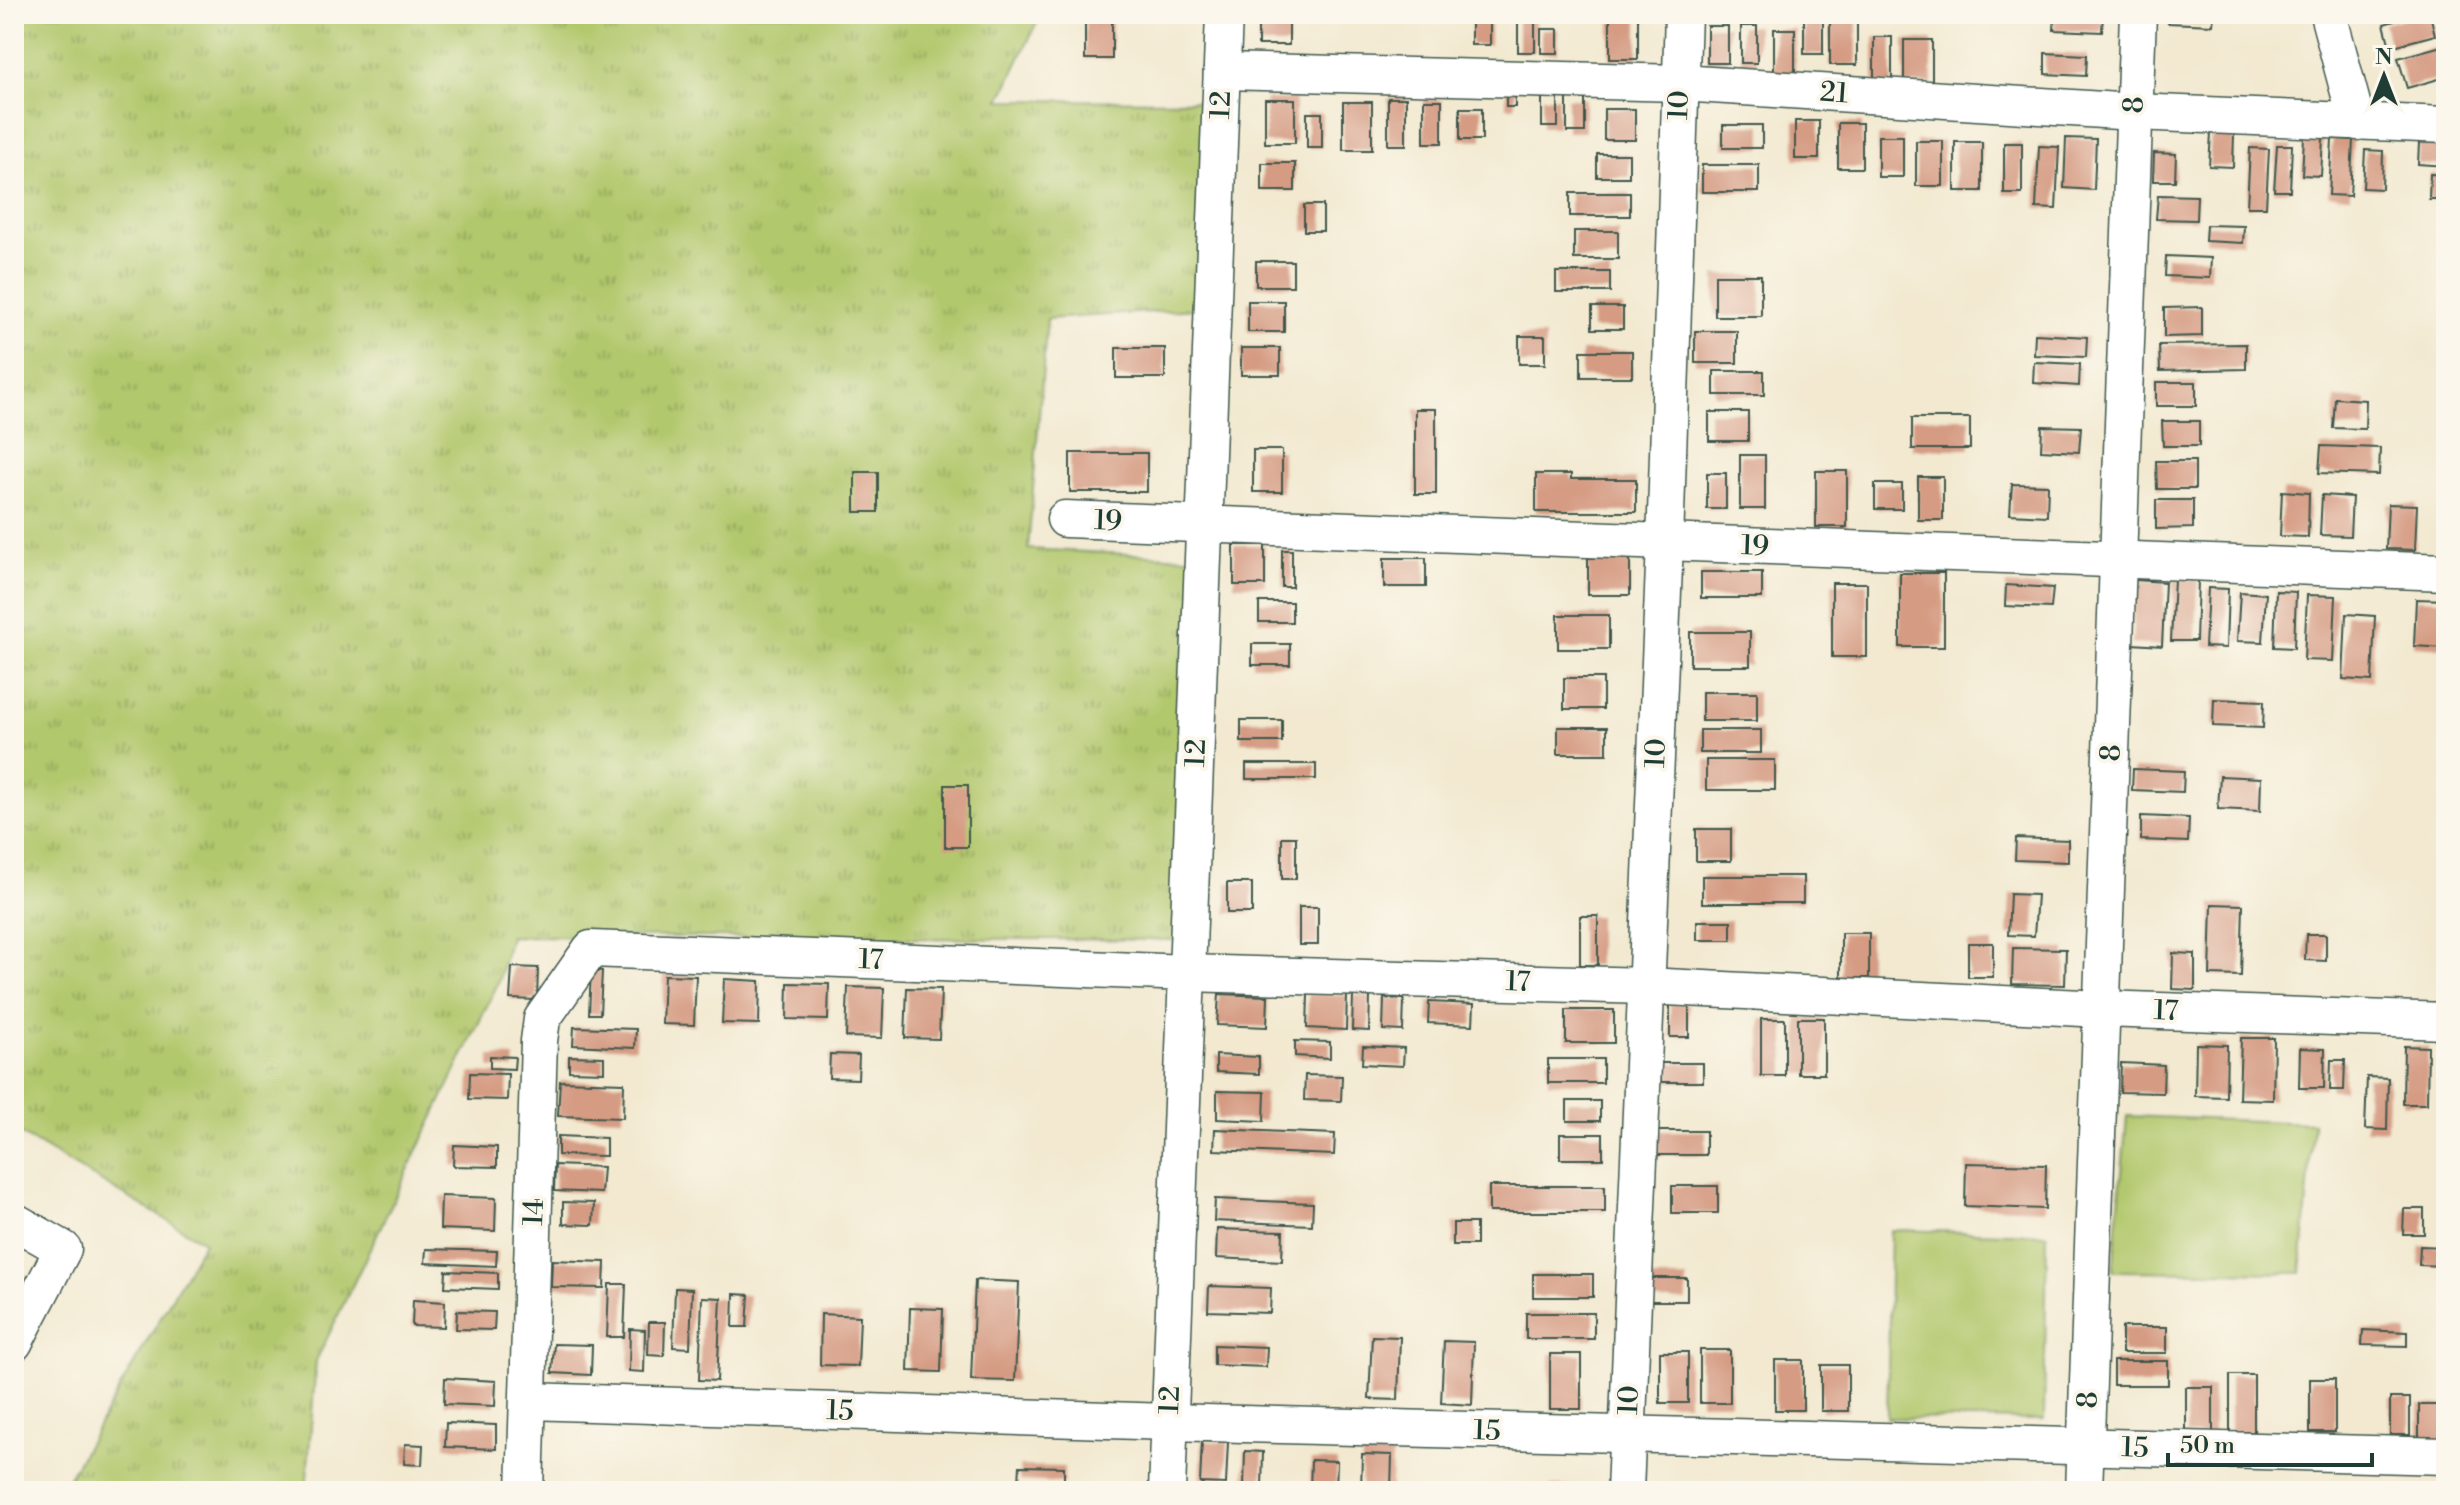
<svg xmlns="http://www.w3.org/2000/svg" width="2460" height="1505" viewBox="0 0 2460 1505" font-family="'Libre Bodoni',serif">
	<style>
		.grass { fill: url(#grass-tufts); stroke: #688250; stroke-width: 2 }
		.garden { fill: #b2c86d; stroke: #688250; stroke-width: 2 }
		.building { fill: #d59b83 }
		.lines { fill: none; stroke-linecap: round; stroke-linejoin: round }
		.minor-casing { stroke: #3f574b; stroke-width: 39 }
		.minor { stroke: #fff; stroke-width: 36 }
		.labels { text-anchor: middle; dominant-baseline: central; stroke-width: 8; stroke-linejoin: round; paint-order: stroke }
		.street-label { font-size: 28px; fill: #1f3d34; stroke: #fbf7ec }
	</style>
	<defs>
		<pattern id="grass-tufts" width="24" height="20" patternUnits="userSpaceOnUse" patternTransform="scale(2)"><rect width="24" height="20" fill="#b2c86d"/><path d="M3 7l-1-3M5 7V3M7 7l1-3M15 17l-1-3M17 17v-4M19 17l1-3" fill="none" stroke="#90a45a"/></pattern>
	</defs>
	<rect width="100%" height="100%" fill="#fbf7ec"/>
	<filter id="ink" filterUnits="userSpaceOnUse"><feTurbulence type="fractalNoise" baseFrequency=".0125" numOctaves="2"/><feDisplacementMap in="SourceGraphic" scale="16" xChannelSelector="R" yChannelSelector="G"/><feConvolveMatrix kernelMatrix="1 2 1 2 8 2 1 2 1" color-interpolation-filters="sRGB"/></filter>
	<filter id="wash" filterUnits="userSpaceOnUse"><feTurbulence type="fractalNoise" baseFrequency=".006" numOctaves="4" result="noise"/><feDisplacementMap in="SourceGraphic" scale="32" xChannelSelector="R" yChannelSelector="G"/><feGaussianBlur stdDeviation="1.8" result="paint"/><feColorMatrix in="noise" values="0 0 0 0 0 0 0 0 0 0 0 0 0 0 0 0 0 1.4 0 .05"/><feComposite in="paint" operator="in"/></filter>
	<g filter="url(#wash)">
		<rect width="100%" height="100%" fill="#f2e9d0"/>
		<path class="grass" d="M14,14H1041L1000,100L1216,101L1210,308L1047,319L1028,549L1206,558L1192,940L510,936L498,983L316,1361L306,1491H61L204,1242L14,1130Z"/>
		<g class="garden">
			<path d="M2127,1116L2313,1123L2301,1273L2113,1271Z"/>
			<path d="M1891,1230L2047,1234L2044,1420L1887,1418Z"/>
		</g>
		<g id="blocks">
			<g class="building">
				<rect x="1085" y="14" width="27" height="45"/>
				<rect x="1258" y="14" width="31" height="31"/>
				<rect x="1471" y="14" width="19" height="31"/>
				<rect x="1518" y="14" width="17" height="38"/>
				<rect x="1830" y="14" width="27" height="51"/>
				<path d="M2055,14H2103L2102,32L2054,30Z"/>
				<path d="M2169,14H2214L2213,25L2168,23Z"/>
				<path d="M2418,14H2430L2435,35L2390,47L2384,24Z"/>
				<rect x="1610" y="15" width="28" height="44"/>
				<rect x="1804" y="16" width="19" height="38"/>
				<rect x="1707" y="26" width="21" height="37"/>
				<rect x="1741" y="26" width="16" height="37"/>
				<rect x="1541" y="29" width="17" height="24"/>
				<rect x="1774" y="29" width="21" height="47"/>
				<rect x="1874" y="37" width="18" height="47"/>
				<rect x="1904" y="40" width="28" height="44"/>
				<path d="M2445,45L2446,77L2407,88L2398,58Z"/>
				<path d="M2045,53L2087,55L2086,76L2045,74Z"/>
				<rect x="1506" y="90" width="9" height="17"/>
				<rect x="1542" y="97" width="16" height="30"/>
				<rect x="1388" y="98" width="18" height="47"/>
				<rect x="1567" y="98" width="18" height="34"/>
				<rect x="1265" y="99" width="30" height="44"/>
				<rect x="1424" y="100" width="18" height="43"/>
				<rect x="1343" y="102" width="29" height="48"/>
				<rect x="1460" y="108" width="22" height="32"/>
				<rect x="1604" y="109" width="31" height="31"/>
				<rect x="1307" y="113" width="15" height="35"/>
				<rect x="1795" y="121" width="24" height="38"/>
				<rect x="1838" y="123" width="24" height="45"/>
				<rect x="1723" y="125" width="39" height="23"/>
				<path d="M2211,133L2234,134L2233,167L2209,166Z"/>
				<rect x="1878" y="136" width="25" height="41"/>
				<path d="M2304,137H2323L2321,176L2302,175Z"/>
				<path d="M2066,138L2096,139L2094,190L2064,188Z"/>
				<path d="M2332,139L2353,140L2350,196L2329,195Z"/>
				<rect x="1916" y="141" width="27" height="45"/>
				<rect x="1955" y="142" width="27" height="49"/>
				<path d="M2419,142L2446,143V166L2418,164Z"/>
				<rect x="2004" y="143" width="18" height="51"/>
				<path d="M2277,145H2292L2290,191H2274Z"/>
				<path d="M2039,146L2059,147L2056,209L2036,208Z"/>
				<path d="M2250,148L2269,149L2266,207H2247Z"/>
				<path d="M2365,150L2383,151L2382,189L2363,188Z"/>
				<path d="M2154,153L2176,154L2175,181H2153Z"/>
				<rect x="1597" y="154" width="32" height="23"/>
				<rect x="1262" y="163" width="33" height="28"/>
				<rect x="1702" y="165" width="57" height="27"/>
				<path d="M2430,174L2446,175V199H2429Z"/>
				<rect x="1570" y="193" width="60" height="23"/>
				<path d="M2158,195L2197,196L2196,220L2156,219Z"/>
				<rect x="1304" y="205" width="19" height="26"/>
				<path d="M2206,225L2244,226L2243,243L2205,241Z"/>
				<rect x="1574" y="231" width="44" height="28"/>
				<path d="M2166,256L2211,258L2210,278L2165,276Z"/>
				<rect x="1256" y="261" width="37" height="25"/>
				<rect x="1556" y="272" width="54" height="20"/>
				<rect x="1715" y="275" width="46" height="41"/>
				<rect x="1248" y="301" width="36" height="31"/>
				<rect x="1592" y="307" width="31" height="22"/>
				<path d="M2202,307V336L2164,337V308Z"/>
				<rect x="1695" y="331" width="42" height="32"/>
				<path d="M2035,334L2087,337L2086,357L2034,355Z"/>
				<rect x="1519" y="336" width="26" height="28"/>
				<path d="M2246,344V369L2160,371L2159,345Z"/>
				<rect x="1116" y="348" width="49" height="30"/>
				<rect x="1241" y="348" width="39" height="27"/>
				<rect x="1581" y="351" width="51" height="26"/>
				<path d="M2034,362L2080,364L2079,386L2033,383Z"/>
				<rect x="1714" y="371" width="50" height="24"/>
				<rect x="2156" y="382" width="40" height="24"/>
				<path d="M2335,398L2366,400L2365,429L2333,428Z"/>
				<rect x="1415" y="409" width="21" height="85"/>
				<rect x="1709" y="412" width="39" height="29"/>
				<rect x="1912" y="418" width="58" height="31"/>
				<path d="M2162,421H2199V446H2163Z"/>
				<path d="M2042,426L2081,427L2079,452L2041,450Z"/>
				<path d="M2321,446L2380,448L2379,475L2319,473Z"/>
				<rect x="1253" y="450" width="29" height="42"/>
				<rect x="1070" y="453" width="77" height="39"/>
				<rect x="1740" y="455" width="25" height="54"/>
				<path d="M2156,461H2195V489H2157Z"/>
				<rect x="1816" y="471" width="31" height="56"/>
				<rect x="855" y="472" width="23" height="40"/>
				<rect x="1707" y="473" width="19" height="36"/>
				<path d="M1536,474H1571V479H1636V512H1536Z"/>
				<rect x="1918" y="477" width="25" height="43"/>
				<rect x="1875" y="484" width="27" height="25"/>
				<path d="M2012,484L2048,485L2047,516L2010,514Z"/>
				<path d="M2282,491L2309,493L2308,537L2280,536Z"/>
				<path d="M2322,495L2352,497L2350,536L2320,535Z"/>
				<path d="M2156,500H2193V528L2156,529Z"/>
				<path d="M2388,504L2417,505L2415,550L2386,549Z"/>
				<path d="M2443,521H2446V550H2442Z"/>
				<rect x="1234" y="545" width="31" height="40"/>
				<rect x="1282" y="550" width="10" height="37"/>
				<rect x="1384" y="558" width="42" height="29"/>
				<rect x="1588" y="558" width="42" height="37"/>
				<rect x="1701" y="572" width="61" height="26"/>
				<rect x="1900" y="573" width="44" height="74"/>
				<path d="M2174,579L2198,580L2196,641H2171Z"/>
				<path d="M2135,580L2165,582L2162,646L2132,644Z"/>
				<rect x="1832" y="583" width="35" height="74"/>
				<path d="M2006,585L2053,588L2051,608L2005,606Z"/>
				<path d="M2208,588L2228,589L2226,648L2205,647Z"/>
				<path d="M2276,591L2296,592L2294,648L2274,647Z"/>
				<path d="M2240,592L2266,594L2263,642L2237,641Z"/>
				<path d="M2307,595L2336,596L2333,661L2304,660Z"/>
				<path d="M2416,599L2446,600L2445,648L2414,646Z"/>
				<rect x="1259" y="602" width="33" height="20"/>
				<path d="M2346,614L2375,616L2372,681L2343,679Z"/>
				<rect x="1558" y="615" width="51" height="34"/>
				<rect x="1690" y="632" width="60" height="34"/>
				<rect x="1252" y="644" width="38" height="21"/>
				<rect x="1564" y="678" width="39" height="31"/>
				<rect x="1702" y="692" width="55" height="29"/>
				<path d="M2214,699L2264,701L2263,728L2213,726Z"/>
				<rect x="1241" y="720" width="41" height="22"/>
				<rect x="1558" y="727" width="49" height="27"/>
				<rect x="1700" y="730" width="61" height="23"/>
				<rect x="1706" y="760" width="69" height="30"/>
				<rect x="1246" y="764" width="70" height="15"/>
				<path d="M2133,769L2184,771L2183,792L2132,790Z"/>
				<path d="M2220,776L2261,778L2260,811L2218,809Z"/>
				<rect x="945" y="785" width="23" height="62"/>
				<path d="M2141,816L2189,818L2188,842L2141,840Z"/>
				<rect x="1696" y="829" width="35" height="32"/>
				<rect x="1282" y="837" width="14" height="42"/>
				<path d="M2016,838L2068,840V862L2015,860Z"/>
				<rect x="1702" y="876" width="101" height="27"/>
				<rect x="1227" y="883" width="25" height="30"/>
				<path d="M2010,894L2037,895L2034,936L2008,935Z"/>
				<path d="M2212,904L2243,905L2241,976L2210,975Z"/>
				<rect x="1299" y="907" width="19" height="38"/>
				<rect x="1580" y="916" width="18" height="49"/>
				<rect x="1697" y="921" width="34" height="19"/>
				<rect x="1841" y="933" width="28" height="45"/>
				<path d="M2306,934H2326V961L2305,960Z"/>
				<rect x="1968" y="943" width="25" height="34"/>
				<path d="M2013,948L2066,949L2065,985L2012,984Z"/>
				<path d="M2173,953L2195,954V990L2172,989Z"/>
				<path d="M512,967L538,968L537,1000L510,999Z"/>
				<path d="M591,970L602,971L600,1014H589Z"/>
				<path d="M664,975L696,976L694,1025L662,1024Z"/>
				<path d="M724,979L760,981L759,1024L722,1023Z"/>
				<path d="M788,983L829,984L828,1020L787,1019Z"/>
				<path d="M848,987L884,988L882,1038L846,1037Z"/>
				<path d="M907,988L941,989L939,1039L905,1038Z"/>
				<path d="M1219,994L1268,996L1267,1027L1217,1025Z"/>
				<path d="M1308,994L1347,995L1346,1030L1307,1028Z"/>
				<path d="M1353,995L1370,996L1369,1031L1352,1030Z"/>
				<path d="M1384,998L1404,999L1403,1031L1383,1030Z"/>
				<path d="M1429,1002L1474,1004L1473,1025L1428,1023Z"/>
				<rect x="1670" y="1004" width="19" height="33"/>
				<rect x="1566" y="1010" width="48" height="33"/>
				<rect x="1798" y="1018" width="26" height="56"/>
				<rect x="1761" y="1019" width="24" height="57"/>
				<path d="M574,1027L636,1029L635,1048L573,1045Z"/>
				<path d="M2241,1038H2274L2273,1100L2239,1099Z"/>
				<path d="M1295,1041L1330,1042V1058L1295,1056Z"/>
				<path d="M2196,1044L2227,1045L2226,1097L2195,1096Z"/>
				<path d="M1363,1046L1404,1048L1403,1066L1362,1064Z"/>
				<path d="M2404,1046L2428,1047L2427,1104H2403Z"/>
				<path d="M2300,1048L2325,1049L2324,1088H2299Z"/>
				<path d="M830,1054L859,1055L858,1079L829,1078Z"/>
				<path d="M1216,1055L1259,1057V1074L1216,1072Z"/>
				<path d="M490,1056L515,1057L514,1069L490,1068Z"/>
				<path d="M569,1056L604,1057V1072L569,1071Z"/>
				<rect x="1548" y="1059" width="55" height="24"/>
				<path d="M2331,1060H2345L2344,1090H2330Z"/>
				<rect x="1661" y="1063" width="42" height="19"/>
				<path d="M2121,1063L2164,1065L2163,1093L2120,1092Z"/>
				<path d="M470,1073L508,1074L507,1100L469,1099Z"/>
				<path d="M1305,1075L1342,1076L1341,1101L1304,1100Z"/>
				<path d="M2367,1077L2388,1078L2387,1130L2365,1129Z"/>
				<path d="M560,1081L624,1083L623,1118L558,1116Z"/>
				<path d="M1217,1091L1265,1092L1264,1121L1217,1119Z"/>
				<rect x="1567" y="1101" width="33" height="20"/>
				<path d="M1215,1129L1335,1134L1334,1155L1214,1150Z"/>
				<rect x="1657" y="1131" width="49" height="24"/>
				<rect x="1560" y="1134" width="43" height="25"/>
				<path d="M558,1136L606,1138V1156L558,1155Z"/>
				<path d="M454,1145L497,1147V1167L453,1166Z"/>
				<path d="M1966,1163L2046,1165L2045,1209L1965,1206Z"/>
				<path d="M555,1165L603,1167L601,1193L554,1191Z"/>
				<rect x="1489" y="1186" width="116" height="26"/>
				<rect x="1672" y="1186" width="46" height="27"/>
				<path d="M441,1196L496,1198L495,1231L440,1229Z"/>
				<path d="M1215,1199L1313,1203L1312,1225L1214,1221Z"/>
				<path d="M563,1202L594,1203L593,1225L563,1224Z"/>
				<path d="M2404,1209H2424V1234H2403Z"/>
				<rect x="1453" y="1223" width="23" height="22"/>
				<path d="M1217,1229L1283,1231L1282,1261L1216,1258Z"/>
				<path d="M2420,1246L2446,1247V1266L2419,1265Z"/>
				<path d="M426,1249L497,1251L496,1266L425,1263Z"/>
				<path d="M552,1260L605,1262L604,1288L551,1287Z"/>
				<path d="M446,1271L498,1273V1289L445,1287Z"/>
				<rect x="1533" y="1274" width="60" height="23"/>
				<rect x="1645" y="1278" width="42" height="23"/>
				<path d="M975,1280L1019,1282L1015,1381L971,1380Z"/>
				<path d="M609,1284H626L624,1337H607Z"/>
				<path d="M1209,1286L1271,1288L1270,1313L1208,1311Z"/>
				<path d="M675,1288L692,1289L690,1348L673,1347Z"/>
				<path d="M734,1294L749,1295L747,1327H733Z"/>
				<path d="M702,1297L721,1298L717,1381L699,1380Z"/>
				<path d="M413,1300L445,1302L444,1327L412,1326Z"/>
				<path d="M910,1308L943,1309L941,1372L908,1371Z"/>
				<path d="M457,1311L495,1312L494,1330L456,1329Z"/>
				<rect x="1526" y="1313" width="68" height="26"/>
				<path d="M821,1314L860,1316L858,1366L820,1365Z"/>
				<path d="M649,1322H665L664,1356L648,1355Z"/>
				<rect x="2122" y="1327" width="45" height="26"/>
				<path d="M630,1329L645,1330L644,1372L629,1371Z"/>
				<path d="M2363,1330L2407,1332V1346L2362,1345Z"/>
				<path d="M1372,1336L1400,1337L1398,1400L1369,1399Z"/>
				<path d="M1444,1341L1474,1342L1472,1405L1441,1403Z"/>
				<path d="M554,1344L592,1345L591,1375L552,1373Z"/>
				<path d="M1214,1345L1267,1347L1266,1367L1214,1365Z"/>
				<rect x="1700" y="1350" width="30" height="53"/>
				<rect x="1660" y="1352" width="28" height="51"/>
				<rect x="1550" y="1354" width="31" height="55"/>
				<rect x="1775" y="1360" width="28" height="50"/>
				<rect x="2113" y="1361" width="55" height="24"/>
				<rect x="1821" y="1365" width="27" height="46"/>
				<rect x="2230" y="1375" width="24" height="57"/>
				<path d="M445,1378L496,1381L495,1406L444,1404Z"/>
				<rect x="2310" y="1379" width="25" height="53"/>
				<rect x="2186" y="1387" width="27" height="48"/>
				<rect x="2390" y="1398" width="20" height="37"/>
				<rect x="2419" y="1405" width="27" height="35"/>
				<path d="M446,1423L496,1425V1449L445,1447Z"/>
				<path d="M1202,1441L1228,1442L1226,1484L1200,1483Z"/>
				<path d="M405,1444L423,1445L422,1465L404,1464Z"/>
				<path d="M1245,1451L1263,1452L1262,1487H1244Z"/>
				<path d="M1362,1454L1392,1455L1391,1491H1361Z"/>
				<path d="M1311,1460L1337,1461L1336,1491H1310Z"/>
				<path d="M1020,1466L1064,1467V1483L1019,1481Z"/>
				<rect x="1551" y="1486" width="45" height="5"/>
				<rect x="1718" y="1488" width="107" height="3"/>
			</g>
		</g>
	</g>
	<g filter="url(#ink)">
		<use href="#blocks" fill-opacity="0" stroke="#3f574b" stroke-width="2"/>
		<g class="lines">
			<g class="minor-casing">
				<g id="minor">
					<path d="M2328,14L2357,122"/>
					<path d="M1222,71L1680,83L2134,112L2446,125"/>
					<path d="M1065,519L2446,572"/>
					<path d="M14,1221L63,1249L14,1343"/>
					<path d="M529,1401L1169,1422L2446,1456"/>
					<path d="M525,1491L539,1041L542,1019L591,949L1187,973L1646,986L2102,1009L2446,1021"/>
					<path d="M1167,1491L1224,14"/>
					<path d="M1625,1491L1665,543L1683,14"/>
					<path d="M2084,1491L2138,14"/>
				</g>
			</g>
			<use href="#minor" class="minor"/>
		</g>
	</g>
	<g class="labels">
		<g class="street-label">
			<text transform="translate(1834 93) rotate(4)">21</text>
			<text transform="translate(1221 105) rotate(-88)">12</text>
			<text transform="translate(1679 105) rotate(-88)">10</text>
			<text transform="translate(2134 105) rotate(-88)">8</text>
			<text transform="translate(1108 521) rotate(2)">19</text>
			<text transform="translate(1755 546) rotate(2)">19</text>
			<text transform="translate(1196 753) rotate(-88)">12</text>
			<text transform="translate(1656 753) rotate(-88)">10</text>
			<text transform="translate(2111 753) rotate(-88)">8</text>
			<text transform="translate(871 960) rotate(2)">17</text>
			<text transform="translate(1518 982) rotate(2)">17</text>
			<text transform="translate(2166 1011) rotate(2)">17</text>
			<text transform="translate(534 1212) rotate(-88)">14</text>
			<text transform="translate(1170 1400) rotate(-88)">12</text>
			<text transform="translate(1629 1400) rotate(-88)">10</text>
			<text transform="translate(2088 1400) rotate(-88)">8</text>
			<text transform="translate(840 1411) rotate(2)">15</text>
			<text transform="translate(1487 1431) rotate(2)">15</text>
			<text transform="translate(2135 1448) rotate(2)">15</text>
		</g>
	</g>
	<rect width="2460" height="1505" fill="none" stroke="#fbf7ec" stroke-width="48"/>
	<g transform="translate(2384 76)" stroke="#fbf7ec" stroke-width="6" paint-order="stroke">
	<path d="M0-6L14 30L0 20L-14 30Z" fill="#1f3d34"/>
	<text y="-12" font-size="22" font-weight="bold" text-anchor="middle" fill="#1f3d34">N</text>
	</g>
	<path d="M2168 1453v12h204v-12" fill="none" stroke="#1f3d34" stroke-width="4"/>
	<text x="2180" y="1453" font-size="24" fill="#1f3d34" stroke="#fbf7ec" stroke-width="6" paint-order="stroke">50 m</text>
</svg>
